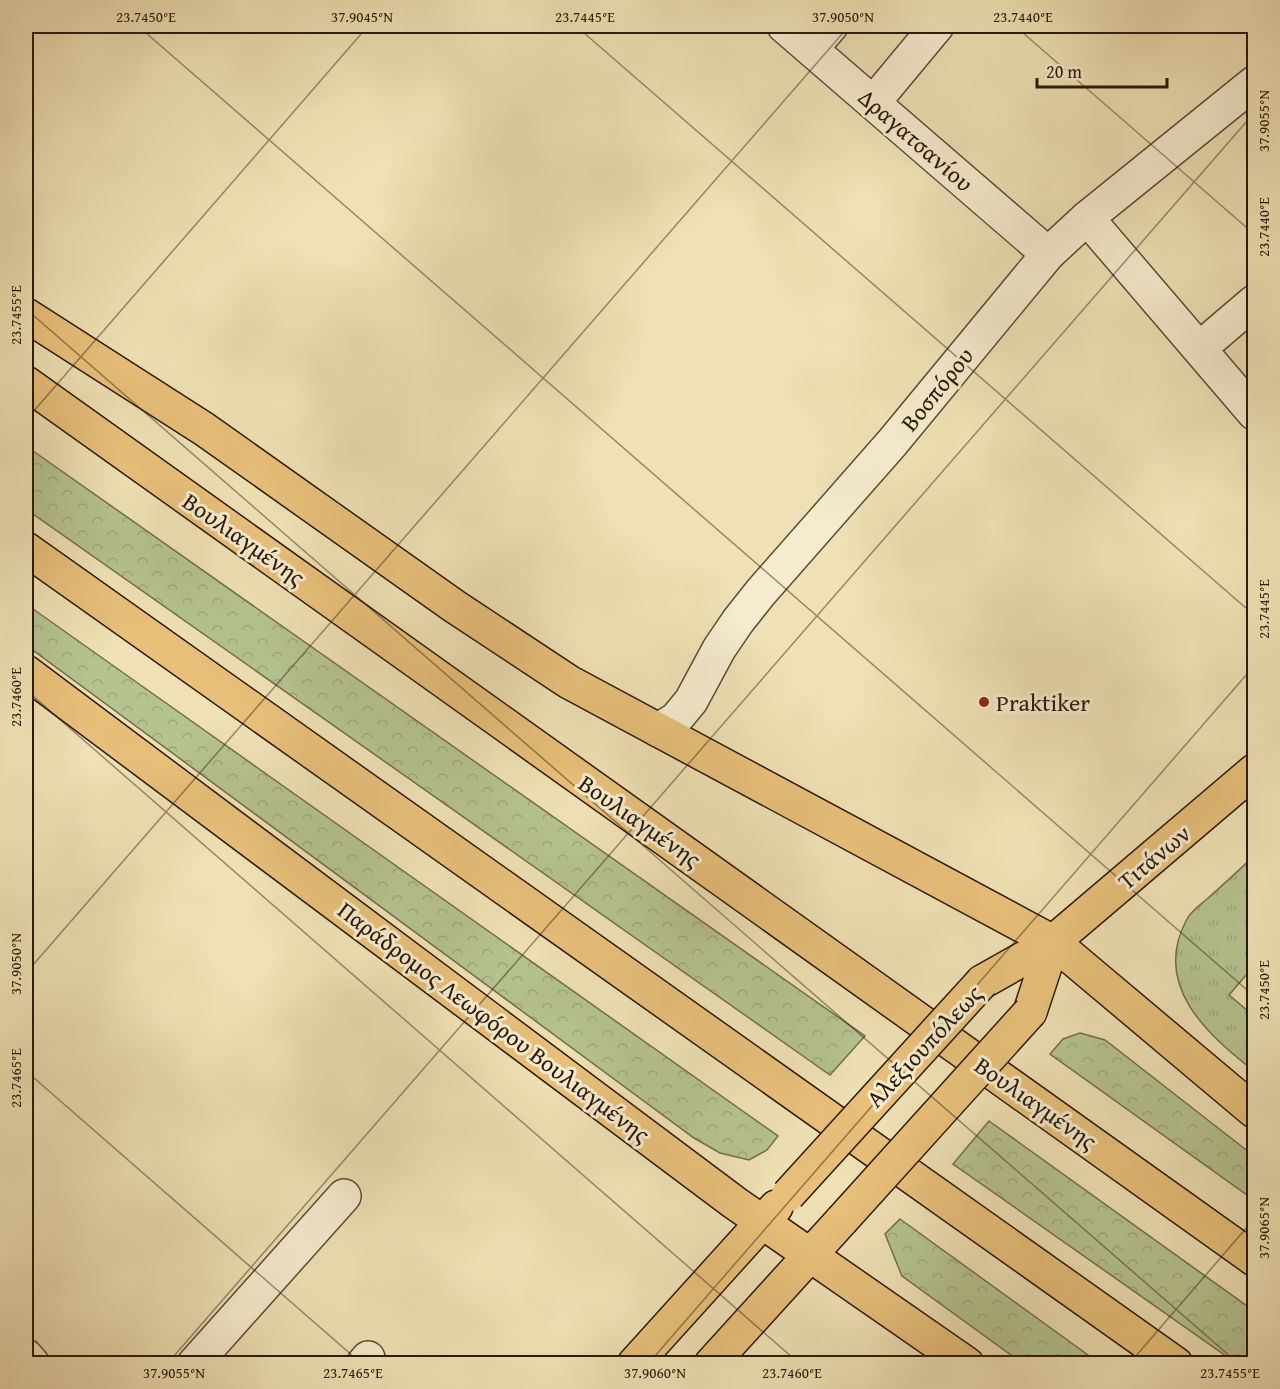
<svg xmlns="http://www.w3.org/2000/svg" width="1280" height="1389" viewBox="0 0 1280 1389" font-family="'Gentium Book Plus',serif">
	<style>
		.grass { fill: url(#grass-tufts); stroke: #706e4e; stroke-width: 1.5 }
		.forest { fill: url(#forest-crowns); stroke: #706e4e; stroke-width: 1.5 }
		.lines { fill: none; stroke-linecap: round; stroke-linejoin: round }
		.minor-casing { stroke: #5b4b36; stroke-width: 36 }
		.major-casing { stroke: #2a190b; stroke-width: 36 }
		.minor { stroke: #f5eccf; stroke-width: 33 }
		.major { stroke: #e8c07a; stroke-width: 33 }
		.major-bridge-casing { stroke: #2a190b; stroke-width: 36; stroke-linecap: butt }
		.major-bridge { stroke: #e8c07a; stroke-width: 33 }
		.ticks { fill: none; stroke: #2a190b; stroke-width: 1.5; stroke-opacity: 0.45 }
		.poi-dot { fill: #8f2418; stroke: #f5eccf; stroke-width: 2 }
		.labels { text-anchor: middle; dominant-baseline: central; stroke-width: 6; stroke-linejoin: round; paint-order: stroke }
		.street-label { font-size: 24px; fill: #2a190b; stroke: #f5eccf }
		.poi-label { font-size: 24px; fill: #2a190b; stroke: #f5eccf; text-anchor: start }
		.neatline { fill: none; stroke: #2a190b; stroke-width: 2 }
		.ticks-label { font-size: 15px; text-anchor: middle; fill: #2a190b }
	</style>
	<defs>
		<pattern id="grass-tufts" width="24" height="20" patternUnits="userSpaceOnUse" patternTransform="scale(1.5)"><rect width="24" height="20" fill="#b5c390"/><path d="M3 7l-1-3M5 7V3M7 7l1-3M15 17l-1-3M17 17v-4M19 17l1-3" fill="none" stroke="#9ca77b"/></pattern>
		<pattern id="forest-crowns" width="20" height="18" patternUnits="userSpaceOnUse" patternTransform="scale(1.5)"><rect width="20" height="18" fill="#b5c390"/><path d="M2 6a3 3 0 1 1 6 0M12 15a3 3 0 1 1 6 0" fill="none" stroke="#9ca77b"/></pattern>
	</defs>
	<rect width="100%" height="100%" fill="#efe1b5"/>
	<filter id="stains"><feTurbulence type="fractalNoise" baseFrequency=".00333" numOctaves="4"/><feColorMatrix values="0 0 0 0 .2 0 0 0 0 .09 0 0 0 0 .02 0 0 0 .5 -.17"/></filter>
	<radialGradient id="worn" r=".72"><stop offset=".6" stop-color="#630" stop-opacity="0"/><stop offset="1" stop-color="#630" stop-opacity=".3"/></radialGradient>
	<path class="grass" d="M1254,856V966L1229,995L1254,1016V1071C1207,1034 1151,985 1187,919C1191,911 1200,905 1207,899C1223,885 1239,870 1254,856Z"/>
	<g class="forest">
		<path d="M26,446L865,1036L830,1075L26,509Z"/>
		<path d="M26,604L132,679L778,1136L767,1150L749,1160L720,1153L694,1138L26,645Z"/>
		<path d="M1080,1033L1105,1040L1254,1156V1200L1050,1054L1063,1039Z"/>
		<path d="M989,1121L1254,1311V1363H1236L953,1164Z"/>
		<path d="M900,1219L1099,1363H1022L902,1276L885,1234Z"/>
	</g>
	<g class="lines">
		<g class="minor-casing">
			<g id="minor">
				<path d="M784,26L1048,254"/>
				<path d="M811,49L831,26"/>
				<path d="M873,103L937,26"/>
				<path d="M1087,218L1254,413"/>
				<path d="M1200,348L1254,302"/>
				<path d="M658,730L676,719L691,701L719,649L738,621L761,592L892,443L1048,254L1087,218L1254,83"/>
				<path d="M26,1356L33,1364"/>
				<path d="M194,1364L344,1196"/>
				<path d="M363,1364L368,1358"/>
			</g>
		</g>
		<g class="major-casing">
			<g id="major">
				<path d="M26,315L204,429L454,606L569,682L1053,942L1254,1111"/>
				<path d="M26,383L1254,1259"/>
				<path d="M26,549L1176,1364"/>
				<path d="M26,672L735,1203L967,1364"/>
				<path d="M982,982L1053,942L1254,771"/>
				<path d="M1030,1012L1053,942"/>
				<path d="M634,1364L776,1207"/>
				<path d="M711,1364L842,1220"/>
			</g>
		</g>
		<use href="#minor" class="minor"/>
		<use href="#major" class="major"/>
		<g class="major-bridge-casing">
			<g id="major-bridge">
				<path d="M788,1195L982,982"/>
				<path d="M842,1220L1030,1012"/>
			</g>
		</g>
		<use href="#major-bridge" class="major-bridge"/>
	</g>
	<path class="ticks" d="M138,26L1254,996M576,26L1254,615M1015,26L1254,234M26,309L1239,1364M26,420L368,26M26,690L800,1364M26,973L849,26M26,1071L362,1364M167,1364L1254,113M648,1364L1254,666M1129,1364L1254,1219"/>
	<circle class="poi-dot" cx="984" cy="702" r="6"/>
	<g class="labels">
		<g class="street-label">
			<text transform="translate(916 140) rotate(41)">Δραγατσανίου</text>
			<text transform="translate(937 389) rotate(-51)">Βοσπόρου</text>
			<text transform="translate(244 539) rotate(35)">Βουλιαγμένης</text>
			<text transform="translate(640 821) rotate(35)">Βουλιαγμένης</text>
			<text transform="translate(1154 857) rotate(-40)">Τιτάνων</text>
			<text transform="translate(494 1022) rotate(37)">Παράδρομος Λεωφόρου Βουλιαγμένης</text>
			<text transform="translate(924 1046) rotate(-47)">Αλεξιουπόλεως</text>
			<text transform="translate(1036 1103) rotate(35)">Βουλιαγμένης</text>
		</g>
		<g class="poi-label">
			<text x="996" y="702">Praktiker</text>
		</g>
	</g>
	<rect width="1280" height="1389" fill="none" stroke="#efe1b5" stroke-width="66"/>
	<path d="M1037 78v9h130v-9" fill="none" stroke="#2a190b" stroke-width="3"/>
	<text x="1046" y="78" font-size="18" fill="#2a190b" stroke="#f5eccf" stroke-width="4.5" paint-order="stroke">20 m</text>
	<rect x="33" y="33" width="1214" height="1323" class="neatline"/>
	<g class="ticks-label">
		<text x="146" y="22">23.7450°E</text>
		<text x="362" y="22">37.9045°N</text>
		<text x="585" y="22">23.7445°E</text>
		<text x="843" y="22">37.9050°N</text>
		<text x="1023" y="22">23.7440°E</text>
		<text transform="translate(1264 121) rotate(-90)" y="5">37.9055°N</text>
		<text transform="translate(1264 227) rotate(-90)" y="5">23.7440°E</text>
		<text transform="translate(16 315) rotate(-90)" y="5">23.7455°E</text>
		<text transform="translate(1264 609) rotate(-90)" y="5">23.7445°E</text>
		<text transform="translate(16 697) rotate(-90)" y="5">23.7460°E</text>
		<text transform="translate(16 964) rotate(-90)" y="5">37.9050°N</text>
		<text transform="translate(1264 990) rotate(-90)" y="5">23.7450°E</text>
		<text transform="translate(16 1078) rotate(-90)" y="5">23.7465°E</text>
		<text transform="translate(1264 1228) rotate(-90)" y="5">37.9065°N</text>
		<text x="174" y="1378">37.9055°N</text>
		<text x="353" y="1378">23.7465°E</text>
		<text x="655" y="1378">37.9060°N</text>
		<text x="792" y="1378">23.7460°E</text>
		<text x="1230" y="1378">23.7455°E</text>
	</g>
	<rect width="100%" height="100%" filter="url(#stains)"/>
	<rect width="100%" height="100%" fill="url(#worn)"/>
</svg>
